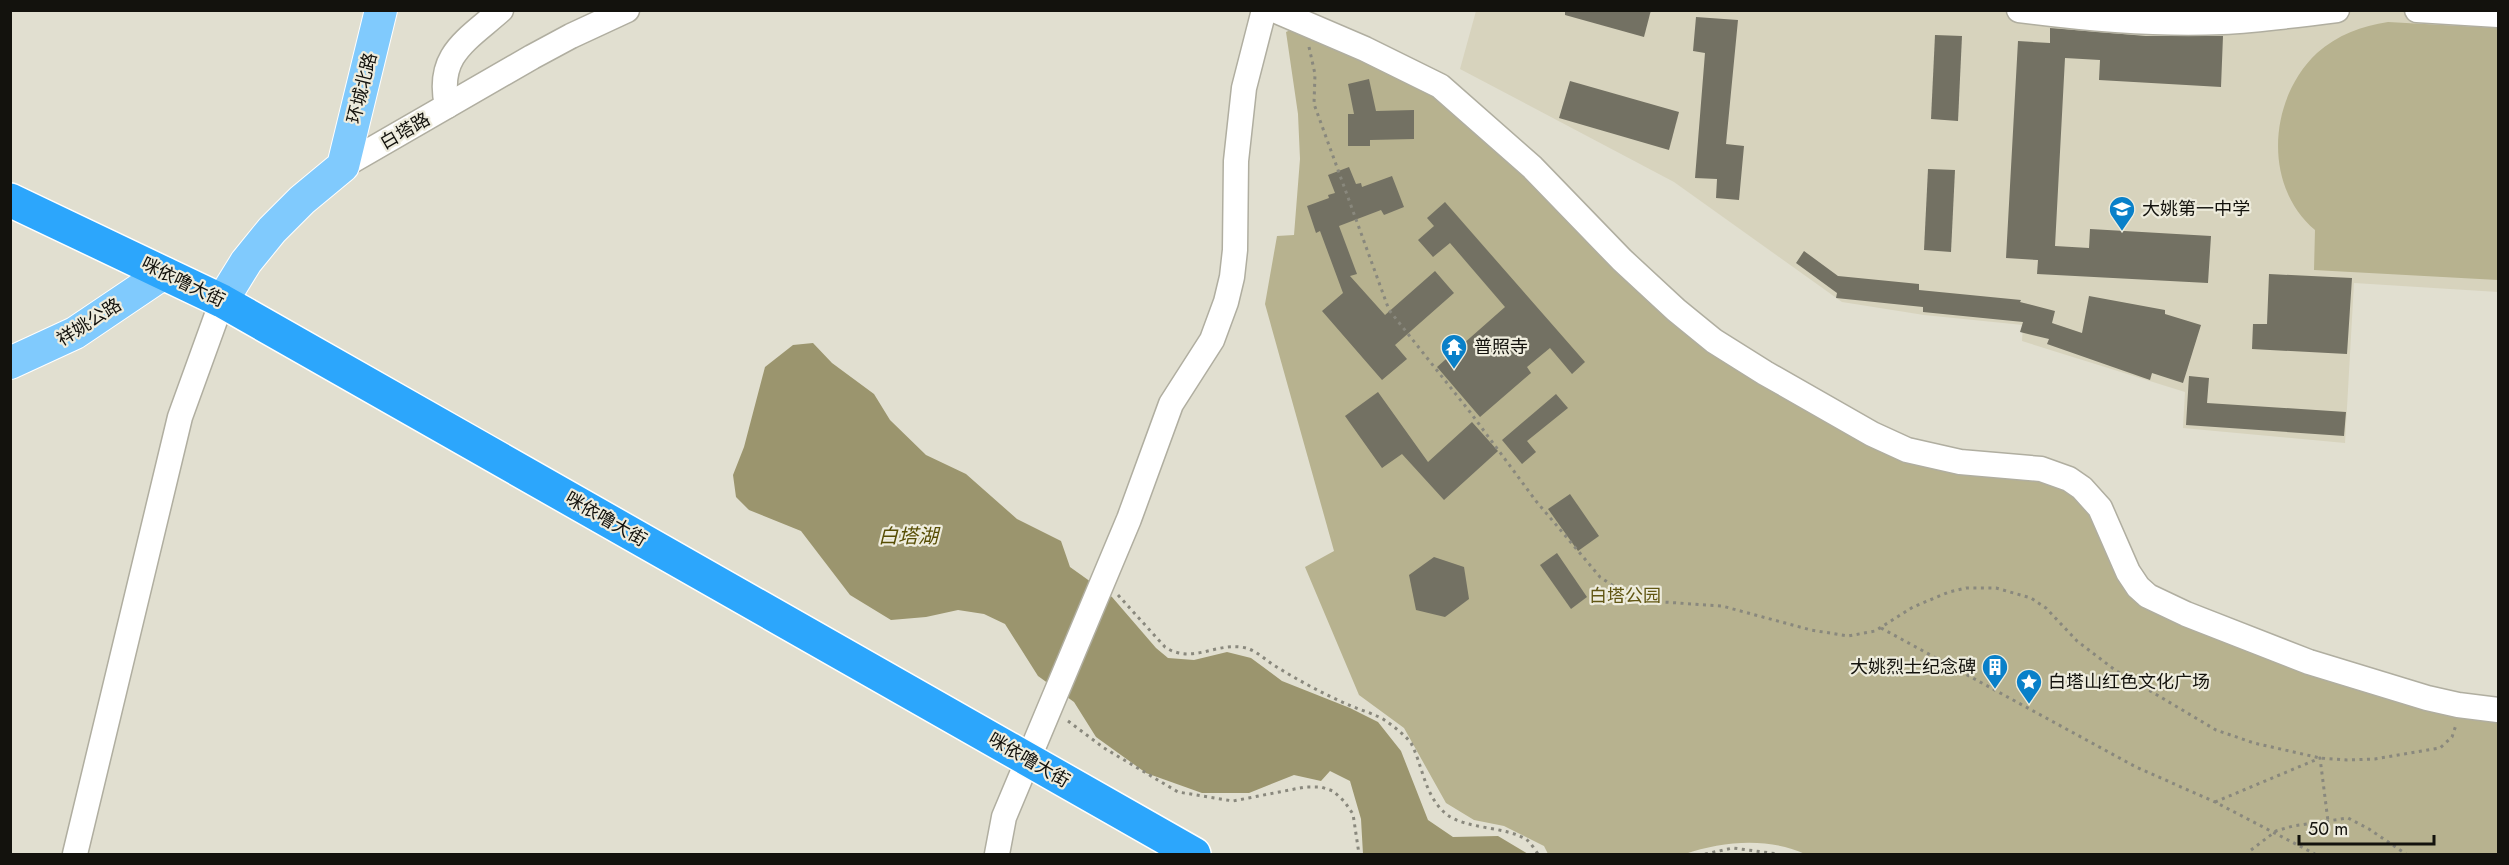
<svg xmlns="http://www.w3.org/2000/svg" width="2509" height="865" viewBox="0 0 2509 865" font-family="Jost,'Noto Sans SC',sans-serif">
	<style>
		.built { fill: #d7d3bd }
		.green { fill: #b7b28f }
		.water { fill: #9b956e }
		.building { fill: #737163 }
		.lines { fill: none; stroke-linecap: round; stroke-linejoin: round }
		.minor-casing { stroke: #b0aea0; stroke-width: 27 }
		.major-casing { stroke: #fff; stroke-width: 34 }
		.highway-casing { stroke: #fff; stroke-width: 36 }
		.path { stroke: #89887d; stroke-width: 3; stroke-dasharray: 3 4.5; stroke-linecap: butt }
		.minor { stroke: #fff; stroke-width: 24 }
		.major { stroke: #80cafd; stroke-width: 32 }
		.highway { stroke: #2ca6fc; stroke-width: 33 }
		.labels { text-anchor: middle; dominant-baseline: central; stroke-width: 4.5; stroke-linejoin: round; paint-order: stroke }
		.street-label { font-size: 18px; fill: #13120d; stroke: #eeecdd }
		.poi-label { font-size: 18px; fill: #13120d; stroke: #eeecdd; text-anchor: start }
		.park-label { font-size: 18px; fill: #615613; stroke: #eeecdd }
		.water-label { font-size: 20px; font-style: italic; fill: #574d04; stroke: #eeecdd }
	</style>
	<rect width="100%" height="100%" fill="#e1dfd0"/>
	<path class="built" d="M1476,11H2498V292L2354,283L2345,443L2183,428L2185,392L2022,341L2023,325L1924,315L1842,302L1674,182L1460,69Z"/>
	<g class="green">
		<path d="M2388,22L2498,28V280L2314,270L2315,230C2262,185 2269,98 2317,53C2337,35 2362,26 2388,22Z"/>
		<path d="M1301,25L1425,82L1531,174L1659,305L1838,420L2026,472L2078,490L2146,600L2498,715V854H1805C1768,837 1723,841 1685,854H1548L1544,846L1504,826L1474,820L1446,803L1404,728L1359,695L1305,567L1334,551L1265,304L1277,236L1294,235L1300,159L1298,114L1286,32Z"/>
	</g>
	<path class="water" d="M813,343L832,363L874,394L890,420L926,455L966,474L1017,519L1061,541L1070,567L1112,597L1156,648L1168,658L1194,660L1227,652L1251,658L1282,681L1350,708L1378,722L1401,751L1428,820L1453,837L1498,836L1528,854H1363L1361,819L1350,781L1330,771L1321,781L1294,775L1249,793H1202L1146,773L1096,737L1074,702L1038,676L1005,624L984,614L958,610L926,617L891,620L850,595L801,531L749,510L736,497L733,475L744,447L765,367L793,345Z"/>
	<g class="building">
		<path d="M1565,10H1651L1644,37L1565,15Z"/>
		<path d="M1696,17L1738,20L1726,144L1744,146L1739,200L1716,198L1717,179L1695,178L1705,53L1693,51Z"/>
		<path d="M2050,28L2146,36H2223L2221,87L2099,80L2100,60L2065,58L2055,246L2089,248L2090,229L2211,236L2208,283L2037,274L2038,260L2006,258L2018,41L2050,43Z"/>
		<path d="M1935,35L1962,36L1958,121L1931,119Z"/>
		<path d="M1369,79L1376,111L1414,110V139L1370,140V146H1348V114H1354L1348,84Z"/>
		<path d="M1570,81L1679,112L1669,150L1559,118Z"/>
		<path d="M1349,167L1356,184L1361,183L1362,187L1392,176L1404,207L1384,215L1381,210L1339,226L1357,274L1350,276L1385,315L1435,271L1454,293L1395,345L1407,359L1382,380L1322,311L1343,293L1320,231L1316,233L1307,206L1329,198L1328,195L1335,193L1328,175Z"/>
		<path d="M1928,169L1955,170L1951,252L1924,250Z"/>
		<path d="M1445,202L1585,362L1572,374L1550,348L1527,367L1531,373L1480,417L1437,367L1505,307L1450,243L1433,257L1418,240L1434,226L1427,218Z"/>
		<path d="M1804,251L1838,276L1919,284V290L2021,300L2020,302L2055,311L2052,323L2082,333L2089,296L2165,310V314L2201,325L2183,383L2152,373L2150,380L2047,344L2049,339L2020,332L2023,322L1923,312V307L1836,298L1837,293L1796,263Z"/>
		<path d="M2269,274L2352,278L2347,354L2252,349L2253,324H2267Z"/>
		<path d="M2189,376L2209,378L2207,403L2346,412L2344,436L2186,425Z"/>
		<path d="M1378,392L1428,462L1472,422L1498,451L1444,500L1402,454L1382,468L1345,416Z"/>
		<path d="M1556,394L1568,408L1527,441L1536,452L1522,464L1502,440Z"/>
		<path d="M1570,494L1599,536L1578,551L1548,509Z"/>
		<path d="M1557,553L1587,597L1571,609L1540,565Z"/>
		<path d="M1434,557L1464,567L1469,599L1445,617L1416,610L1409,575Z"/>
	</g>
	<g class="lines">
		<g class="minor-casing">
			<g id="minor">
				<path d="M1274,10L1365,49L1440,86L1532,167L1622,260L1676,310L1714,341L1765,373L1872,434L1907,450L1960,462L2041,469L2069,479L2082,488L2100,508L2128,572L2138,587L2148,596L2186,614L2309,662L2427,698L2458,705L2498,710"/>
				<path d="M2019,10C2087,19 2155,25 2222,22C2261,20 2299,15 2337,10"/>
				<path d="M2417,10L2498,15"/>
				<path d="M447,106C436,55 466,41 501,10"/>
				<path d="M343,166L532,57L571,36L627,10"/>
				<path d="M75,854L180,417L222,301"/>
				<path d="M997,854L1004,817L1129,519L1171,404L1212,340L1226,302L1232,277L1235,250L1236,161L1244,88L1264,10"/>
			</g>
		</g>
		<g class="major-casing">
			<g id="major">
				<path d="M222,301L246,262L272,230L302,200L343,166L381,10"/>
				<path d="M10,363L75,333L164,273"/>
			</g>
		</g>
		<g class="highway-casing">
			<path id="highway" d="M10,200L222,301L1194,854"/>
		</g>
		<g class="path">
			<path d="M1309,47L1315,74L1314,104L1389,310L1470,412L1536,501L1600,577L1634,600L1722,606L1811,630L1848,636L1875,631L1913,607L1949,592L1966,588H1996L2031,598L2046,608L2077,641L2115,670L2216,730L2254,743L2320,758L2347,760L2375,759L2440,748L2452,737L2456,725"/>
			<path d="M1118,595L1165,647C1191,664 1213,644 1240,647C1253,648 1262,657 1272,664C1296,679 1323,694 1349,705C1360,710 1372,713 1383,719C1393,726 1403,733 1411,743C1423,766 1424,795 1446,814C1467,830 1507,826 1527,840C1531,843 1535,850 1538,854"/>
			<path d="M1881,628L2136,767L2215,802L2315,854"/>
			<path d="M1068,721L1104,748L1178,792L1233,801L1305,787H1321L1333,791L1344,801L1353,814L1359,854"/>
			<path d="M2215,802L2320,758L2328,821"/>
			<path d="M2251,850L2276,831L2293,826L2348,818L2369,829L2406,854"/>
			<path d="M1705,854L1733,848L1778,854"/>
		</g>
		<use href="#minor" class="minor"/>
		<use href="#major" class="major"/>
		<use href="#highway" class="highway"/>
	</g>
	<defs>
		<g id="school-pin" transform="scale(1.35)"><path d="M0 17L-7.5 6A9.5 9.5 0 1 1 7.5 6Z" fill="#0980c9" stroke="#eeecdd"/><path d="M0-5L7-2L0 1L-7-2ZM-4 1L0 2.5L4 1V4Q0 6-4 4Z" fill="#fff"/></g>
		<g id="temple-pin" transform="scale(1.35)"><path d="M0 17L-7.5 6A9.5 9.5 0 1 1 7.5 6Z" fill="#0980c9" stroke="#eeecdd"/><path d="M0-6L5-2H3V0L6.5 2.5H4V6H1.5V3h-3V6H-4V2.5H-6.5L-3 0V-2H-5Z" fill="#fff"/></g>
		<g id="building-pin" transform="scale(1.35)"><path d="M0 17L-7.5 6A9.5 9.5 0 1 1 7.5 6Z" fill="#0980c9" stroke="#eeecdd"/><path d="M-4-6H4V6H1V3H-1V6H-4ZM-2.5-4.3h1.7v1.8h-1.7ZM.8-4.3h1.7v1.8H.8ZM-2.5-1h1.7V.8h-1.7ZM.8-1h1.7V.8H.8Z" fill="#fff"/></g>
		<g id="sight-pin" transform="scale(1.35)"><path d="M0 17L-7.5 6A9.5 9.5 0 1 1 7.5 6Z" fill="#0980c9" stroke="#eeecdd"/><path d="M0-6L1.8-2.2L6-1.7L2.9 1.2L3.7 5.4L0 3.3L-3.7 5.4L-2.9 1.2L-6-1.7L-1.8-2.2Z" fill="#fff"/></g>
	</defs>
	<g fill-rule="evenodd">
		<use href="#school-pin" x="2122" y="209"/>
		<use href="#temple-pin" x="1454" y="347"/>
		<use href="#building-pin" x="1995" y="667"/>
		<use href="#sight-pin" x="2029" y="682"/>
	</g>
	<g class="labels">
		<g class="street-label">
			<text transform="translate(362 88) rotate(-76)">环城北路</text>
			<text transform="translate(405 131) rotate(-30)">白塔路</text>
			<text transform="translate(183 282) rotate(26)">咪依噜大街</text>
			<text transform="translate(89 322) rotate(-32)">祥姚公路</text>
			<text transform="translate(606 519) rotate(30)">咪依噜大街</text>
			<text transform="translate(1029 760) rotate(30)">咪依噜大街</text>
		</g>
		<g class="poi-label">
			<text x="2142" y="209">大姚第一中学</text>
			<text x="1474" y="347">普照寺</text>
			<text x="1976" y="667" text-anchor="end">大姚烈士纪念碑</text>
			<text x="2048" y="682">白塔山红色文化广场</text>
		</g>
		<g class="park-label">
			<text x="1625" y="596">白塔公园</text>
		</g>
		<g class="water-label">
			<text x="908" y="536">白塔湖</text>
		</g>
	</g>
	<rect width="2509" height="865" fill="none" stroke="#13120d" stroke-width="24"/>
	<path d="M2299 835v9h135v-9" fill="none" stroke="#13120d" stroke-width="3"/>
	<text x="2308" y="835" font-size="18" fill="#13120d" stroke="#eeecdd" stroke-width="4.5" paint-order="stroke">50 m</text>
</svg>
